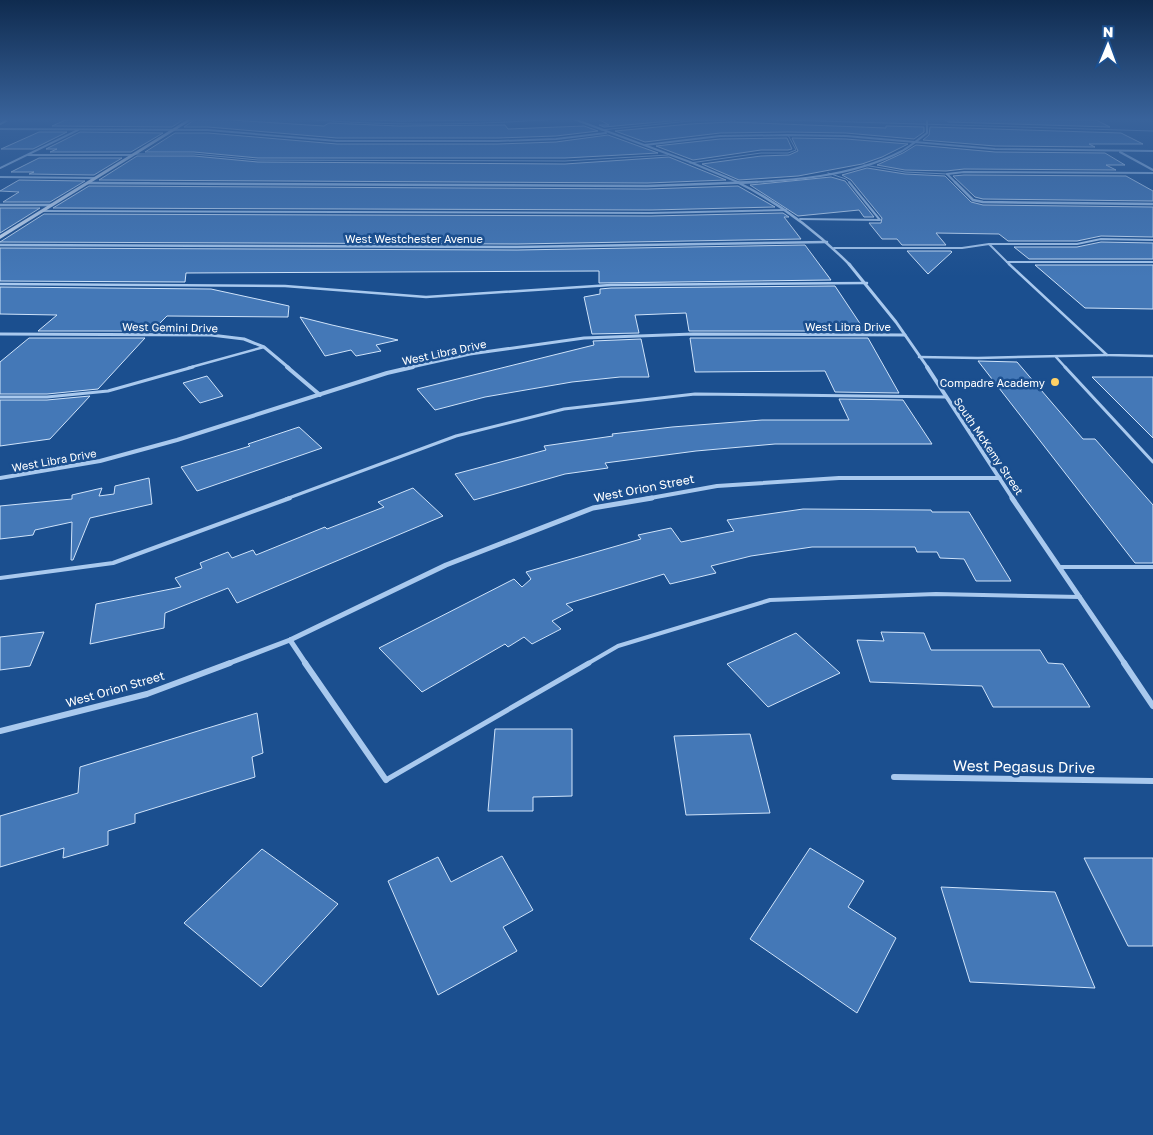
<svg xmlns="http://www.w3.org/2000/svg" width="1153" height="1135" viewBox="0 0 1153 1135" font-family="'Golos Text',sans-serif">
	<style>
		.building { fill: #4478b7; stroke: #cfe3fa }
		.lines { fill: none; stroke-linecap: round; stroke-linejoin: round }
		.lane-far5 { stroke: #a9c9ee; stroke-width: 1 }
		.lane-far4 { stroke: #a9c9ee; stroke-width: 2 }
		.lane-far3 { stroke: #a9c9ee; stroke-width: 2.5 }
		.lane-far2 { stroke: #a9c9ee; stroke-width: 3 }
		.lane-far1 { stroke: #a9c9ee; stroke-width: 4 }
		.lane { stroke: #a9c9ee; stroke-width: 5 }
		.street-far5 { stroke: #a9c9ee; stroke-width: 2 }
		.street-far4 { stroke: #a9c9ee; stroke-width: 2.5 }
		.street-far3 { stroke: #a9c9ee; stroke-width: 3 }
		.street-far2 { stroke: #a9c9ee; stroke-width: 4 }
		.street-far1 { stroke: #a9c9ee; stroke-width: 5 }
		.street { stroke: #a9c9ee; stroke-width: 6 }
		.secondary { fill: #d6e6fa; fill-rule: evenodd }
		.poi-dot { fill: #ffd166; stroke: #1b4f8f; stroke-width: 2 }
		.labels { text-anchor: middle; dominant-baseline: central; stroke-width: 5; stroke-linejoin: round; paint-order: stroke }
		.far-street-label { font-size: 11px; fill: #fff; stroke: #1b4f8f }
		.far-poi-label { font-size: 11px; fill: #fff; stroke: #1b4f8f; text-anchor: end }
		.street-label { font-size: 12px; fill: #fff; stroke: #1b4f8f }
		.near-street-label { font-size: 15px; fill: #fff; stroke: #1b4f8f }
	</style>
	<rect width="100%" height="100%" fill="#1b4f8f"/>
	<g class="building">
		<path d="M70,118H186L172,127L52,126Z"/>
		<path d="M197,118H234L231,120L324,126L329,123L399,126L505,125L508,129L584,126L598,131L556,136L498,138H337L208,127H184Z"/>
		<path d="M338,118H499L501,120L399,121L337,119Z"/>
		<path d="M596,118H704L604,127L599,125H609Z"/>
		<path d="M943,118L1096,120L1110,127L948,122Z"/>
		<path d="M730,122L886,128V126L924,127V132L914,139L846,133L788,132L720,133L645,142L615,131L690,124Z"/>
		<path d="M930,127L1121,133L1143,144H1089L1095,147L995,146L923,140L929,135Z"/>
		<path d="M39,132H67L33,149H1Z"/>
		<path d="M80,132L163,133L131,152H50L57,149H46Z"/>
		<path d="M175,133H208L337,144H498L556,142L608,135L658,153L565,158H258L194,152H145Z"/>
		<path d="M787,138L792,149L788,150H761L693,160L656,146L720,139Z"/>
		<path d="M792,138L846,139L908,144L882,157L862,164L798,176L739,180L702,164L761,156L789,155L798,151Z"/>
		<path d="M916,145L995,152L1105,153L1125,165H1106L1116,170L964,169L946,171L905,170L877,165L903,153Z"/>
		<path d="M137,156H194L258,162L565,164L669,157L726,180L647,183L99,180Z"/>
		<path d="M39,158H122L94,175L29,174L34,172H11Z"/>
		<path d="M867,168L905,174L945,176L971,202L983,205L1153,207V237L1101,236L1077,241H1008L999,234L936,233L946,245H902L897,239H882L869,223H881L882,218L851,180L842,175Z"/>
		<path d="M964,175L1126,176L1153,191V201L983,199L975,197L953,176Z"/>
		<path d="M831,177L845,181L874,217H864L859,210L798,216L750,185Z"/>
		<path d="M19,180L85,181L50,202H3L19,192L0,191Z"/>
		<path d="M89,186L647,189L738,186L775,207L651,210L53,208Z"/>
		<path d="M0,208H40L0,233Z"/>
		<path d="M783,213L789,217H784L801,239L517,244L0,242L44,214L651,216Z"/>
		<path d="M1101,242L1153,243V259H1029L1014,247H1077Z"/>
		<path d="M805,245L831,280L599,283V271L186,273L185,282L0,281V248L517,250Z"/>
		<path d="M907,251H951L952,252L928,274Z"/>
		<path d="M1035,265H1153V309L1085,308Z"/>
		<path d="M835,286L865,331H689L686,313L635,315L639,333L592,334L584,297L600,294V289L611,288Z"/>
		<path d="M0,287L211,289L289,306L288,317L167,316L152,331H38L57,315L0,314Z"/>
		<path d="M300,317L332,325L398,340L376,345L381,351L356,356L351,350L325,356Z"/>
		<path d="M29,338H145L98,389L47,394H0V362Z"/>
		<path d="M690,338H868L899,393L835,392L825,371L695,372Z"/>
		<path d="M641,339L649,377H620L572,382L485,397L435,410L417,389L594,345L593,341Z"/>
		<path d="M978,361L1017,362L1083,439H1095L1153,505V563H1135Z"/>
		<path d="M207,376L223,396L200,403L183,383Z"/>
		<path d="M1092,377H1153V438Z"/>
		<path d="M90,396L50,439L0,446V400H47Z"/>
		<path d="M839,399L903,400L932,444H775L696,451L605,463L608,468L565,474L474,500L455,474L546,450L544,446L613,436L612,434L672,427L762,420H849Z"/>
		<path d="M299,427L322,448L197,491L181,467L250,446L248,444Z"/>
		<path d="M149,478L152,504L90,518L73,560H71L72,522L35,530L33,535L0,539V506L72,499V495L102,488L99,496L114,494L115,486Z"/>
		<path d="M413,488L443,516L237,603L228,588L165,613L164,628L90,644L96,604L181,587L175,578L202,568L200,563L228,552L232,558L253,550L256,555L325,527L327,529L384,507L378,502Z"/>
		<path d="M803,509L931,510L932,512H969L1011,581H976L964,559L940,558L937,552H917L915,547H812L751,556L711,566L716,573L670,584L664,574L566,604L573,610L552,621L561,629L532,644L524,637L508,647L505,644L422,692L379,648L514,579L522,587L531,579L526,572L641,539L638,535L671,528L681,542L734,531L727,520Z"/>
		<path d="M44,632L30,666L0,670V637Z"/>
		<path d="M881,632L924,633L931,650H1040L1048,663L1063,664L1090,707H993L982,686L870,682L857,640L884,641Z"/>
		<path d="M796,633L840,673L768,707L727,664Z"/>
		<path d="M257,713L263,753L252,757L255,777L135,814V823L108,831V845L63,858L64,848L0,867V816L78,793L80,767Z"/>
		<path d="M495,729H572V796L533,797V811H488Z"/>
		<path d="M750,734L770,813L686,815L674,736Z"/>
		<path d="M810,848L864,881L848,907L896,938L857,1013L750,939Z"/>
		<path d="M262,849L338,904L261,987L184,923Z"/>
		<path d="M502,856L533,910L503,927L517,951L438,995L388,881L438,857L451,882Z"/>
		<path d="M1084,858H1153V946H1128Z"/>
		<path d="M941,887L1055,892L1095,988L970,982Z"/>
	</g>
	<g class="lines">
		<g class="lane-far5">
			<path d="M295,118C388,127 479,125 572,118"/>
			<path d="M601,130L690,121L753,119L1153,131"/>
			<path d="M135,154H194L258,160L565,161L668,155"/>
			<path d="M690,163L761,153H788L796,150L788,135"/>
			<path d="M864,165L905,172L947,174"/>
			<path d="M828,173L846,179L850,183"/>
		</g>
		<g class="lane-far4">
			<path d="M43,211L651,213L786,210"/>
			<path d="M800,219L880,220L849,182"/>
			<path d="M989,244H1077L1101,239L1153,240"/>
			<path d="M834,248H962L989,244L1007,262H1153"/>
			<path d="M1007,262L1010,265"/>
		</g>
		<g class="lane-far3">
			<path d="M1009,264L1107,355L1153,356"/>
			<path d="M0,284L285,286L426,297L611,285L867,283"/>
			<path d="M919,357L978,358L1107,355"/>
			<path d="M1056,357L1066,368"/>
			<path d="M188,368L264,347"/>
		</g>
		<g class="lane-far2">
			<path d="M1065,367L1153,462"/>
			<path d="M0,397H47L108,391L193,367"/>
			<path d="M286,499L456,436L564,409L695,394L946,397"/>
		</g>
		<g class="lane-far1">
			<path d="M1059,567H1153"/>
			<path d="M0,578L113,563L290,498"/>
			<path d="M587,664L618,646L770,600L936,594L1080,597"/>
		</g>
		<path class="lane" d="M386,780L589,663"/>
		<g class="street-far5">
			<path d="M571,118L690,162L740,183"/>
			<path d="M0,124L6,121"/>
			<path d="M0,129L208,130L337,141H498L556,139L606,133"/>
			<path d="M645,145L720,136L788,135L846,136L995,149L1153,151"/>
			<path d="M1120,152L1153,170"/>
			<path d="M28,155H132"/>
			<path d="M0,168L78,130"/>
			<path d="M947,174L956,183"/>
			<path d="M947,174L964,172L1153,173"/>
			<path d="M0,177L96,178"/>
			<path d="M88,183H149"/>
			<path d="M734,183C790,181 852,177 902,151C911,146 919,139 927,133V118"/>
		</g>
		<g class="street-far4">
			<path d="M737,182C780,203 816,231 850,265"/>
			<path d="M955,182L973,200L983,202L1153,204"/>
			<path d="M88,183L647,186L757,182"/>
			<path d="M0,205H52"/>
			<path d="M0,245L517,247L827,242"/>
		</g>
		<g class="street-far3">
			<path d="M849,264L896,322L928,368"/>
			<path d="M0,334L211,335L244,339L264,347L289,368"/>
			<path d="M407,368L470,354L584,338L693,334L905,335"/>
		</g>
		<g class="street-far2">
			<path d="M287,367L320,395"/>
			<path d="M927,367L1013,499"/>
			<path d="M0,478L100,461L177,440L387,373L413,367"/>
			<path d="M645,499L717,486L839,478H1000"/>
		</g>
		<g class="street-far1">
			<path d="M1012,498L1125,664"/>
			<path d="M290,640L306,664"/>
			<path d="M227,664L290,640L446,565L593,508L652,498"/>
		</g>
		<g class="street">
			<path d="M305,663L386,780"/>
			<path d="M1124,663L1153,706"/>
			<path d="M0,731L147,694L230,663"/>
			<path d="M894,777L1153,781"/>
		</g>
		<path class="secondary" d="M190,118H195L0,239V235Z"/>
	</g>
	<linearGradient id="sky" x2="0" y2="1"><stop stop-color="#0f2b4f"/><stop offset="0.43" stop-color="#39639b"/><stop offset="1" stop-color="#39639b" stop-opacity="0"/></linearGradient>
	<rect width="1153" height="277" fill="url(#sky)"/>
	<circle class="poi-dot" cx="1055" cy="382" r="5"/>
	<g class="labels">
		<g class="far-street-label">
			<text x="414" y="238">West Westchester Avenue</text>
			<text x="848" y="326">West Libra Drive</text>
			<text transform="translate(170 327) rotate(1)">West Gemini Drive</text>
			<text transform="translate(444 352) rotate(-12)">West Libra Drive</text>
			<text transform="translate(989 446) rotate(56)">South McKemy Street</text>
			<text transform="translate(54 460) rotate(-10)">West Libra Drive</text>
		</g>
		<g class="far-poi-label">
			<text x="1045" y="382">Compadre Academy</text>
		</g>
		<g class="street-label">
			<text transform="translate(644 488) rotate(-11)">West Orion Street</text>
			<text transform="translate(115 689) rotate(-16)">West Orion Street</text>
		</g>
		<g class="near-street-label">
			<text transform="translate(1024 766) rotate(1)">West Pegasus Drive</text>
		</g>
	</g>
	<g transform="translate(1108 45) rotate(1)" stroke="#1b4f8f" stroke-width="4" paint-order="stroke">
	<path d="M0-4L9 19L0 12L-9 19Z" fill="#ffffff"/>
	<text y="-8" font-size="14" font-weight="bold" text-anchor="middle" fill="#ffffff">N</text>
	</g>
</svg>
